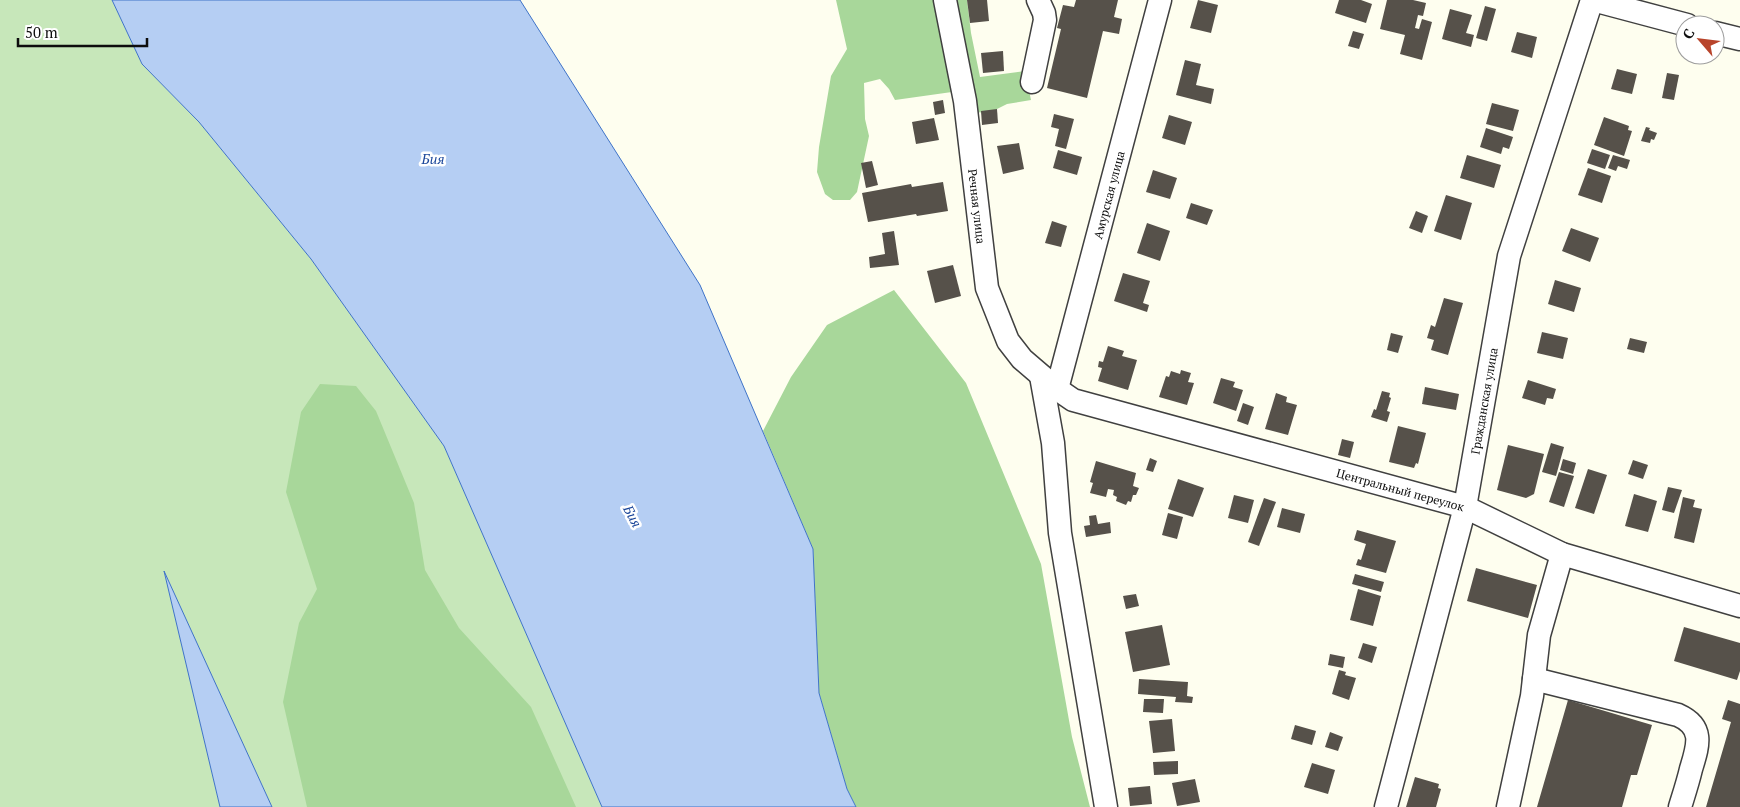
<svg xmlns="http://www.w3.org/2000/svg" width="1740" height="807" viewBox="0 0 1740 807" font-family="'PT Serif',serif">
	<style>
		.green { fill: #c7e7ba }
		.forest { fill: #a8d79a }
		.water { fill: #b5cef3; stroke: #3f73c7 }
		.building { fill: #56514a }
		.lines { fill: none; stroke-linecap: round; stroke-linejoin: round }
		.minor-casing { stroke: #404040; stroke-width: 25 }
		.minor { stroke: #fff; stroke-width: 22 }
		.labels { text-anchor: middle; dominant-baseline: central; stroke-width: 5; stroke-linejoin: round; paint-order: stroke }
		.street-label { font-size: 12px; fill: #0d0d0d; stroke: #fff }
		.water-label { font-size: 14px; font-style: italic; fill: #1c479a; stroke: #fff }
	</style>
	<rect width="100%" height="100%" fill="#fefeef"/>
	<path class="green" d="M0,0H112L142,64L199,122L311,259L444,446L602,807H272L165,574L220,807H0Z"/>
	<g class="forest">
		<path d="M836,0H942L959,91L895,100L889,89L880,79L864,83L865,119L869,136L857,192L850,200H833L825,194L817,172L819,147L831,76L847,49Z"/>
		<path d="M951,0H967L971,33L980,77L1025,71L1031,100L1007,104L989,113L974,112Z"/>
		<path d="M894,290L966,383L1041,564L1072,737L1090,807H856L847,789L819,693L813,549L763,431L791,377L827,325Z"/>
		<path d="M320,384L356,386L376,411L414,503L425,570L459,628L531,707L576,807H307L283,702L299,623L317,589L286,492L301,412Z"/>
	</g>
	<g class="water">
		<path d="M112,0H520L700,285L813,549L819,693L847,789L856,807H602L444,446L311,259L199,122L142,64Z"/>
		<path d="M164,571L272,807H220Z"/>
	</g>
	<g class="building">
		<path d="M967,0H987L989,21L970,23Z"/>
		<path d="M1076,0H1118L1114,17L1122,19L1119,34L1103,31L1087,98L1047,88L1061,29L1057,28L1063,5L1074,7Z"/>
		<path d="M1198,0L1218,5L1211,33L1190,28Z"/>
		<path d="M1339,0H1361L1372,4L1366,23L1335,13Z"/>
		<path d="M1387,0H1413L1426,3L1423,16L1418,15L1415,28L1419,29L1422,19L1432,22L1422,60L1400,54L1405,35L1380,29Z"/>
		<path d="M1485,6L1496,9L1487,41L1476,38Z"/>
		<path d="M1450,9L1472,15L1466,33L1474,35L1471,47L1442,39Z"/>
		<path d="M1353,31L1364,34L1359,49L1348,46Z"/>
		<path d="M1517,32L1537,37L1532,58L1511,52Z"/>
		<path d="M1003,51L1004,71L983,73L981,53Z"/>
		<path d="M1185,60L1201,64L1196,85L1214,89L1211,104L1176,95Z"/>
		<path d="M1617,69L1637,74L1632,94L1611,89Z"/>
		<path d="M1667,73L1679,75L1674,100L1662,98Z"/>
		<path d="M943,100L945,113L935,115L933,102Z"/>
		<path d="M1492,103L1519,110L1513,131L1486,124Z"/>
		<path d="M997,109L998,123L982,125L981,111Z"/>
		<path d="M1054,114L1074,119L1066,149L1055,146L1059,129L1051,127Z"/>
		<path d="M1169,115L1192,122L1185,145L1162,138Z"/>
		<path d="M1604,117L1629,126L1628,130L1632,131L1624,156L1594,145Z"/>
		<path d="M934,118L939,140L916,144L912,122Z"/>
		<path d="M1646,127L1650,128L1649,130L1657,133L1654,140L1651,139L1650,143L1641,141Z"/>
		<path d="M1486,128L1513,137L1509,149L1503,147L1501,154L1480,147Z"/>
		<path d="M1019,143L1024,169L1003,174L997,146Z"/>
		<path d="M1592,149L1610,155L1605,169L1587,163Z"/>
		<path d="M1058,150L1082,157L1077,175L1053,168Z"/>
		<path d="M1467,155L1501,165L1494,188L1460,178Z"/>
		<path d="M1613,155L1630,160L1627,169L1618,166L1616,171L1608,168Z"/>
		<path d="M872,161L878,185L866,188L861,163Z"/>
		<path d="M1588,168L1611,176L1602,203L1578,195Z"/>
		<path d="M1153,170L1177,178L1170,199L1146,192Z"/>
		<path d="M943,182L948,211L917,216L916,214L868,222L862,193L911,184L912,187Z"/>
		<path d="M1446,195L1472,203L1461,240L1434,231Z"/>
		<path d="M1191,203L1213,210L1207,225L1186,218Z"/>
		<path d="M1416,211L1428,216L1422,233L1409,228Z"/>
		<path d="M1052,221L1067,226L1061,247L1045,243Z"/>
		<path d="M1147,223L1170,231L1160,261L1137,253Z"/>
		<path d="M1571,228L1599,238L1590,262L1562,251Z"/>
		<path d="M894,231L899,265L870,268L869,257L885,254L882,233Z"/>
		<path d="M953,265L961,296L935,303L927,271Z"/>
		<path d="M1123,273L1150,281L1143,303L1149,305L1147,312L1114,301Z"/>
		<path d="M1555,280L1581,288L1574,312L1548,304Z"/>
		<path d="M1444,298L1463,303L1448,355L1431,350L1434,340L1427,338L1431,325L1435,327Z"/>
		<path d="M1542,332L1568,338L1563,359L1537,353Z"/>
		<path d="M1391,333L1403,336L1398,353L1387,350Z"/>
		<path d="M1630,338L1647,342L1644,353L1627,349Z"/>
		<path d="M1108,346L1124,351L1122,356L1137,360L1128,390L1098,381L1102,368L1098,367L1099,361L1103,362Z"/>
		<path d="M1181,370L1191,373L1188,382L1194,383L1187,405L1159,397L1166,376L1169,377L1171,371L1180,374Z"/>
		<path d="M1221,378L1235,382L1233,387L1243,390L1236,411L1213,403Z"/>
		<path d="M1528,380L1556,389L1553,399L1547,398L1545,405L1522,398Z"/>
		<path d="M1425,387L1459,394L1456,410L1422,404Z"/>
		<path d="M1382,391L1390,393L1389,397L1391,398L1387,411L1390,412L1387,422L1371,417L1374,409L1376,410Z"/>
		<path d="M1276,393L1287,397L1286,402L1297,405L1288,435L1265,429Z"/>
		<path d="M1243,403L1254,407L1248,425L1237,421Z"/>
		<path d="M1398,426L1426,433L1418,464L1416,463L1414,468L1389,462Z"/>
		<path d="M1342,439L1354,442L1350,458L1338,455Z"/>
		<path d="M1551,443L1564,447L1556,476L1542,472Z"/>
		<path d="M1508,445L1544,454L1534,494L1526,498L1497,490Z"/>
		<path d="M1150,458L1157,461L1153,472L1146,470Z"/>
		<path d="M1563,459L1576,463L1573,474L1560,470Z"/>
		<path d="M1633,460L1648,465L1643,479L1628,474Z"/>
		<path d="M1096,461L1136,473L1133,486L1139,488L1136,495H1133L1131,502L1128,501L1126,505L1116,501L1117,497L1113,495L1114,490L1108,489L1106,497L1090,493L1093,483L1090,482Z"/>
		<path d="M1588,469L1607,475L1594,514L1575,508Z"/>
		<path d="M1559,472L1574,476L1564,507L1549,502Z"/>
		<path d="M1178,479L1204,488L1193,517L1168,509Z"/>
		<path d="M1668,487L1682,490L1674,513L1662,510Z"/>
		<path d="M1634,494L1657,501L1648,532L1625,526Z"/>
		<path d="M1234,495L1254,500L1248,523L1228,518Z"/>
		<path d="M1683,497L1695,500L1693,507L1702,509L1694,543L1674,538Z"/>
		<path d="M1264,498L1276,502L1259,546L1248,542Z"/>
		<path d="M1282,508L1305,514L1300,533L1277,527Z"/>
		<path d="M1168,513L1183,517L1177,539L1162,535Z"/>
		<path d="M1096,515L1098,524L1110,522L1111,533L1086,537L1084,526L1090,525L1089,516Z"/>
		<path d="M1357,530L1396,541L1386,573L1356,565L1358,559L1361,560L1366,544L1354,540Z"/>
		<path d="M1476,568L1537,585L1528,618L1467,601Z"/>
		<path d="M1355,574L1384,582L1381,592L1352,584Z"/>
		<path d="M1358,589L1381,596L1373,626L1350,620Z"/>
		<path d="M1136,594L1139,606L1126,609L1123,596Z"/>
		<path d="M1162,625L1170,665L1133,672L1125,632Z"/>
		<path d="M1684,627L1740,643V671L1737,680L1674,661Z"/>
		<path d="M1363,643L1377,647L1372,663L1358,658Z"/>
		<path d="M1330,654L1345,657L1343,668L1328,665Z"/>
		<path d="M1339,670L1346,672L1345,675L1356,678L1349,700L1332,694Z"/>
		<path d="M1139,679L1188,682L1187,696L1193,697L1192,703L1175,702L1176,697L1138,694Z"/>
		<path d="M1144,699H1164L1163,713L1143,712Z"/>
		<path d="M1568,700L1652,725L1637,775H1631L1622,807H1537Z"/>
		<path d="M1728,700L1740,704V807H1706L1731,722L1722,719Z"/>
		<path d="M1172,719L1175,751L1153,753L1149,721Z"/>
		<path d="M1295,725L1316,731L1312,745L1291,739Z"/>
		<path d="M1330,732L1343,737L1338,751L1325,747Z"/>
		<path d="M1178,761V774L1154,775L1153,762Z"/>
		<path d="M1312,763L1335,770L1328,794L1304,787Z"/>
		<path d="M1415,777L1439,784L1438,788L1441,789L1436,807H1406Z"/>
		<path d="M1195,779L1200,802L1177,806L1172,783Z"/>
		<path d="M1150,786L1152,804L1130,806L1128,788Z"/>
	</g>
	<g class="lines">
		<g class="minor-casing">
			<g id="minor">
				<path id="s1" d="M945,0L965,101L987,288L1008,341L1022,359L1057,389L1073,400L1465,507L1562,554L1740,606"/>
				<path d="M1593,0L1687,25"/>
				<path d="M1715,33L1740,39"/>
				<path d="M1032,82L1045,20L1044,13L1038,0"/>
				<path d="M1041,376L1053,443L1060,533L1106,807"/>
				<path id="s2" d="M1057,389L1160,0"/>
				<path d="M1534,679L1678,715C1705,727 1698,746 1691,769C1688,782 1684,794 1680,807"/>
				<path id="s3" d="M1386,807L1465,507L1509,256L1592,0"/>
				<path d="M1508,807L1532,696L1539,635L1562,554"/>
			</g>
		</g>
		<use href="#minor" class="minor"/>
	</g>
	<g class="labels">
		<g class="street-label">
			<text stroke="none"><textPath href="#s2" startOffset="201">Амурская улица</textPath></text>
			<text stroke="none"><textPath href="#s1" startOffset="209">Речная улица</textPath></text>
			<text stroke="none"><textPath href="#s3" startOffset="418">Гражданская улица</textPath></text>
			<text stroke="none"><textPath href="#s1" startOffset="776">Центральный переулок</textPath></text>
		</g>
		<g class="water-label">
			<text x="433" y="158">Бия</text>
			<text transform="translate(633 516) rotate(62)">Бия</text>
		</g>
	</g>
	<g transform="translate(1700 40) rotate(298)"><circle r="24" fill="#ffffff" stroke="#9e9e9e"/>
	<path d="M0-4L9 19L0 12L-9 19Z" fill="#b8442b"/>
	<text y="-8" font-size="14" font-weight="bold" text-anchor="middle" fill="#0d0d0d">С</text>
	</g>
	<path d="M18 38v8h129v-8" fill="none" stroke="#0d0d0d" stroke-width="2.5"/>
	<text x="25" y="38" font-size="15" fill="#0d0d0d" stroke="#ffffff" stroke-width="4" paint-order="stroke">50 m</text>
</svg>
